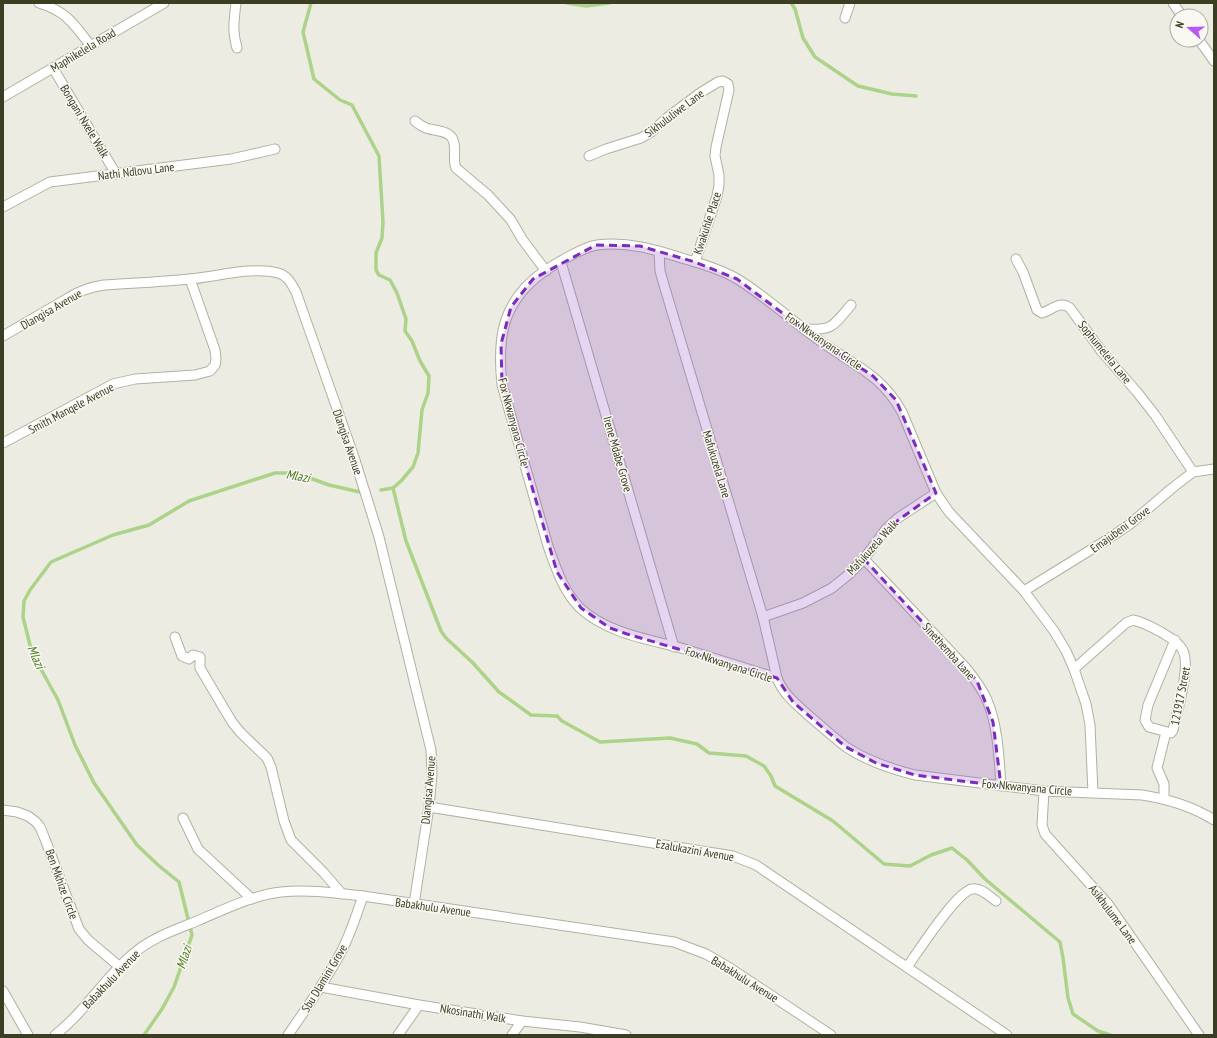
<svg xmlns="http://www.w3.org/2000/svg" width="1217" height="1038" viewBox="0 0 1217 1038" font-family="'PT Sans Narrow',sans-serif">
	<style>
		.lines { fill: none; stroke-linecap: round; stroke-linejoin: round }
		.stream { stroke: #acd389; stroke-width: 3.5 }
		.minor-casing { stroke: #b0b1a1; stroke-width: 11 }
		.minor { stroke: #fff; stroke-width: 9 }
		.marked { fill: #7b2cbf; fill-opacity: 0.2; stroke: #7b2cbf; stroke-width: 3; stroke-dasharray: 8 5; stroke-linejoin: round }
		.labels { text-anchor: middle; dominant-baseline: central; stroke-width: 3; stroke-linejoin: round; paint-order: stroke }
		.street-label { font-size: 12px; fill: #3b3e22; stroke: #f9f8f3 }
		.water-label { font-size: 13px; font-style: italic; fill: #477b1a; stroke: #f9f8f3 }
	</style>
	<rect width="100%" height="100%" fill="#edece2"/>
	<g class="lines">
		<g class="stream">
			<path d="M311,3L303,32L314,79L340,100L352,105L379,156L383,222L382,238L376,253V270L379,275L390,280L397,293L406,319L405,331L412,341L420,361L429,376L428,393L422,410L418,453L413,467L401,481L393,488L381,490"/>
			<path d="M567,3L586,6L609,3"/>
			<path d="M791,3L795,9L803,38L815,57L858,86L892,94L916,96"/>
			<path d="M393,488L406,541L441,631L446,638L473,663L499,692L531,715L557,716L562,721L600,742L670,738L697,744L709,753L746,756L764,766L771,776L775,786L833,821L884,864L910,866L931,855L952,848L967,860L985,879L1060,942L1063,958L1068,998L1073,1014L1098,1031L1110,1035"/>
			<path d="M144,1035L162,1009L174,987L192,935L179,882L158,865L137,845L94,783L75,745L58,700L32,653L23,617L24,601L30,590L51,562L113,535L149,525L189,501L275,473H296L329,485L360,492"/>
		</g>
		<g class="minor-casing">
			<g id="minor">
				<path d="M39,3C66,11 74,24 90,45"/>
				<path d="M236,3C234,21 232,30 237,48"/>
				<path d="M1173,3L1182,16"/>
				<path d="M845,18L850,3"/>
				<path d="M1199,40L1214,61"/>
				<path d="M53,68L116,174"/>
				<path d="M3,97L164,3"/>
				<path d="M415,121C418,124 422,126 426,128C434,131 450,130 453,140C457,149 452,159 456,168L488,195L511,220L522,239L546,271"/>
				<path d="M589,156L606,149L641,138L651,132L668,117L700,93L718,82L723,81L728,84L729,90L716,147L715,156L719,175V185L717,196L695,262"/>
				<path d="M3,207L50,182L231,159L275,149"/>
				<path d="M659,251L660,271L664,285L763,617L777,678"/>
				<path d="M1016,259L1023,272L1037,310L1042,313C1052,310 1060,300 1070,308L1102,352L1137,392L1155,415L1193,472"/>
				<path d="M561,262L674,647"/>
				<path d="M804,329C833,331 833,326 851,305"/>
				<path d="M3,336L70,297C81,290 91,287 104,285C133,283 161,282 190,279C215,277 253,266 278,273C288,276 291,283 296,292L354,457L379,537L431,750L432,774L429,807L414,904"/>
				<path d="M3,443L113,384L135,379L195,375L210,371L215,365L216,359L215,350L190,279"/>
				<path d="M864,559L966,668C974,678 982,688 987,700C998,726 999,757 1001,786"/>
				<path d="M1024,591L1105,541L1130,524L1171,489L1193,472L1214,469"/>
				<path d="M763,617L803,603L832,588L848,575L864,559L886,529L898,518L936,493"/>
				<path d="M175,637L182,656L189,659L193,655L200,657V668L232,722L240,732L267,758L271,767L284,821L291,840L324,873L342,894"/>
				<path d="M1074,669L1126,623L1133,620C1143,622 1152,627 1161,632C1169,637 1177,641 1182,649C1192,664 1177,712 1173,730L1171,733L1149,727L1145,720L1148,705L1175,640"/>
				<path d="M1044,791L1042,825L1045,834L1108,904L1199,1035"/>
				<path d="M1093,793L1090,725L1086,704L1074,669L1066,651L1054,631L1024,591L949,512L936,493L902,412C880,372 850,364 816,338C790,319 766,297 739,280C723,270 703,264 685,259C656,250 628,241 597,245C583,247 555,264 543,272C502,302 497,337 502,385L548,546C556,568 563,591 580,608C607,633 647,639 681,648C713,658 745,668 777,678C783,694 796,704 808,715C821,726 833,737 846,747C867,761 891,769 915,775L1044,791L1142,795C1168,799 1192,806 1214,820"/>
				<path d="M1164,799V784L1157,768L1166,732"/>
				<path d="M429,807L733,856L756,865L1007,1035"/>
				<path d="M3,810L17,812L28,816L36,822L40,827L45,839L79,929L88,940L120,967"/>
				<path d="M183,818L198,849L252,899"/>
				<path d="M907,967C918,952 956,892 972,889C981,887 990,897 996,901"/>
				<path d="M321,987L419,1005L522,1021L580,1027L626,1035"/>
				<path d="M3,991L28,1035"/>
				<path d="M55,1035C85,1012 104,978 133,954C151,938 175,930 197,921C223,910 253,895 281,892C308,889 336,893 363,896L674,942L706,954L730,968L831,1035"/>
				<path d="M288,1035C306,1009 325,982 340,954C350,936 356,916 363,896"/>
				<path d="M398,1035L419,1005"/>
				<path d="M512,1035L522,1021"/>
			</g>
		</g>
		<use href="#minor" class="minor"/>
	</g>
	<path class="marked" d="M596,245L640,246L695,262L737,279L817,339L873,376L896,400L936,493L886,529L864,559L977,681L993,722L1001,786L915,775L876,763L846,747L823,728L793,702L777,678L627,634L610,628L581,608L557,572L502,385L501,344L511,307L533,279Z"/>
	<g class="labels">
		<g class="street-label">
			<text transform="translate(83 50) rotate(-31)">Maphikelela Road</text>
			<text transform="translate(674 113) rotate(-37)">Sikhululiwe Lane</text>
			<text transform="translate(85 121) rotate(59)">Bongani Nxele Walk</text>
			<text transform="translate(136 171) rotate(-7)">Nathi Ndlovu Lane</text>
			<text transform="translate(707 223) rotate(-72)">Kwakuhle Place</text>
			<text transform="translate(51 309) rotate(-30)">Dlangisa Avenue</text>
			<text transform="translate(824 341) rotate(35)">Fox Nkwanyana Circle</text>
			<text transform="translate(1105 352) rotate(51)">Sophumelela Lane</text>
			<text transform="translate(71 408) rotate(-28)">Smith Manqele Avenue</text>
			<text transform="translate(514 422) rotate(75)">Fox Nkwanyana Circle</text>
			<text transform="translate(348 442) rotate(71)">Dlangisa Avenue</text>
			<text transform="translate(618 454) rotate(74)">Irene Mdabe Grove</text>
			<text transform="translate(717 464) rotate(73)">Mafukuzela Lane</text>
			<text transform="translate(1120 529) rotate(-36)">Emajubeni Grove</text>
			<text transform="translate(872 547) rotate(-48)">Mafukuzela Walk</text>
			<text transform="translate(949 651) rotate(48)">Sinethemba Lane</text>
			<text transform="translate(729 664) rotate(18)">Fox Nkwanyana Circle</text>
			<text transform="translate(1180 696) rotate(-79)">121917 Street</text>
			<text transform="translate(1027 787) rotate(5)">Fox Nkwanyana Circle</text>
			<text transform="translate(428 790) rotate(-85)">Dlangisa Avenue</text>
			<text transform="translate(695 850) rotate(10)">Ezalukazini Avenue</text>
			<text transform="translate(62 884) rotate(70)">Ben Mkhize Circle</text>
			<text transform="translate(433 907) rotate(8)">Babakhulu Avenue</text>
			<text transform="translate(1113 914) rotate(53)">Asikhulume Lane</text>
			<text transform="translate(324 978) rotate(-59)">Sbu Dlamini Grove</text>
			<text transform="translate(111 979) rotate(-46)">Babakhulu Avenue</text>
			<text transform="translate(745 979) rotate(32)">Babakhulu Avenue</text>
			<text transform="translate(473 1013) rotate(9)">Nkosinathi Walk</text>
		</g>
		<g class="water-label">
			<text transform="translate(298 476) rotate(9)">Mlazi</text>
			<text transform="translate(36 657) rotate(66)">Mlazi</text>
			<text transform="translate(184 957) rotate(-72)">Mlazi</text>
		</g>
	</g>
	<rect width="1217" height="1038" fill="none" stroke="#3b3e22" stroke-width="8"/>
	<g transform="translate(1189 28) rotate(290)"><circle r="19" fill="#f9f8f3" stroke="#adae9f"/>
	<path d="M0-3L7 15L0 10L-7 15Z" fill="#b858f4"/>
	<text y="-6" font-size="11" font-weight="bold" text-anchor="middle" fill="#3b3e22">N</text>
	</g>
</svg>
